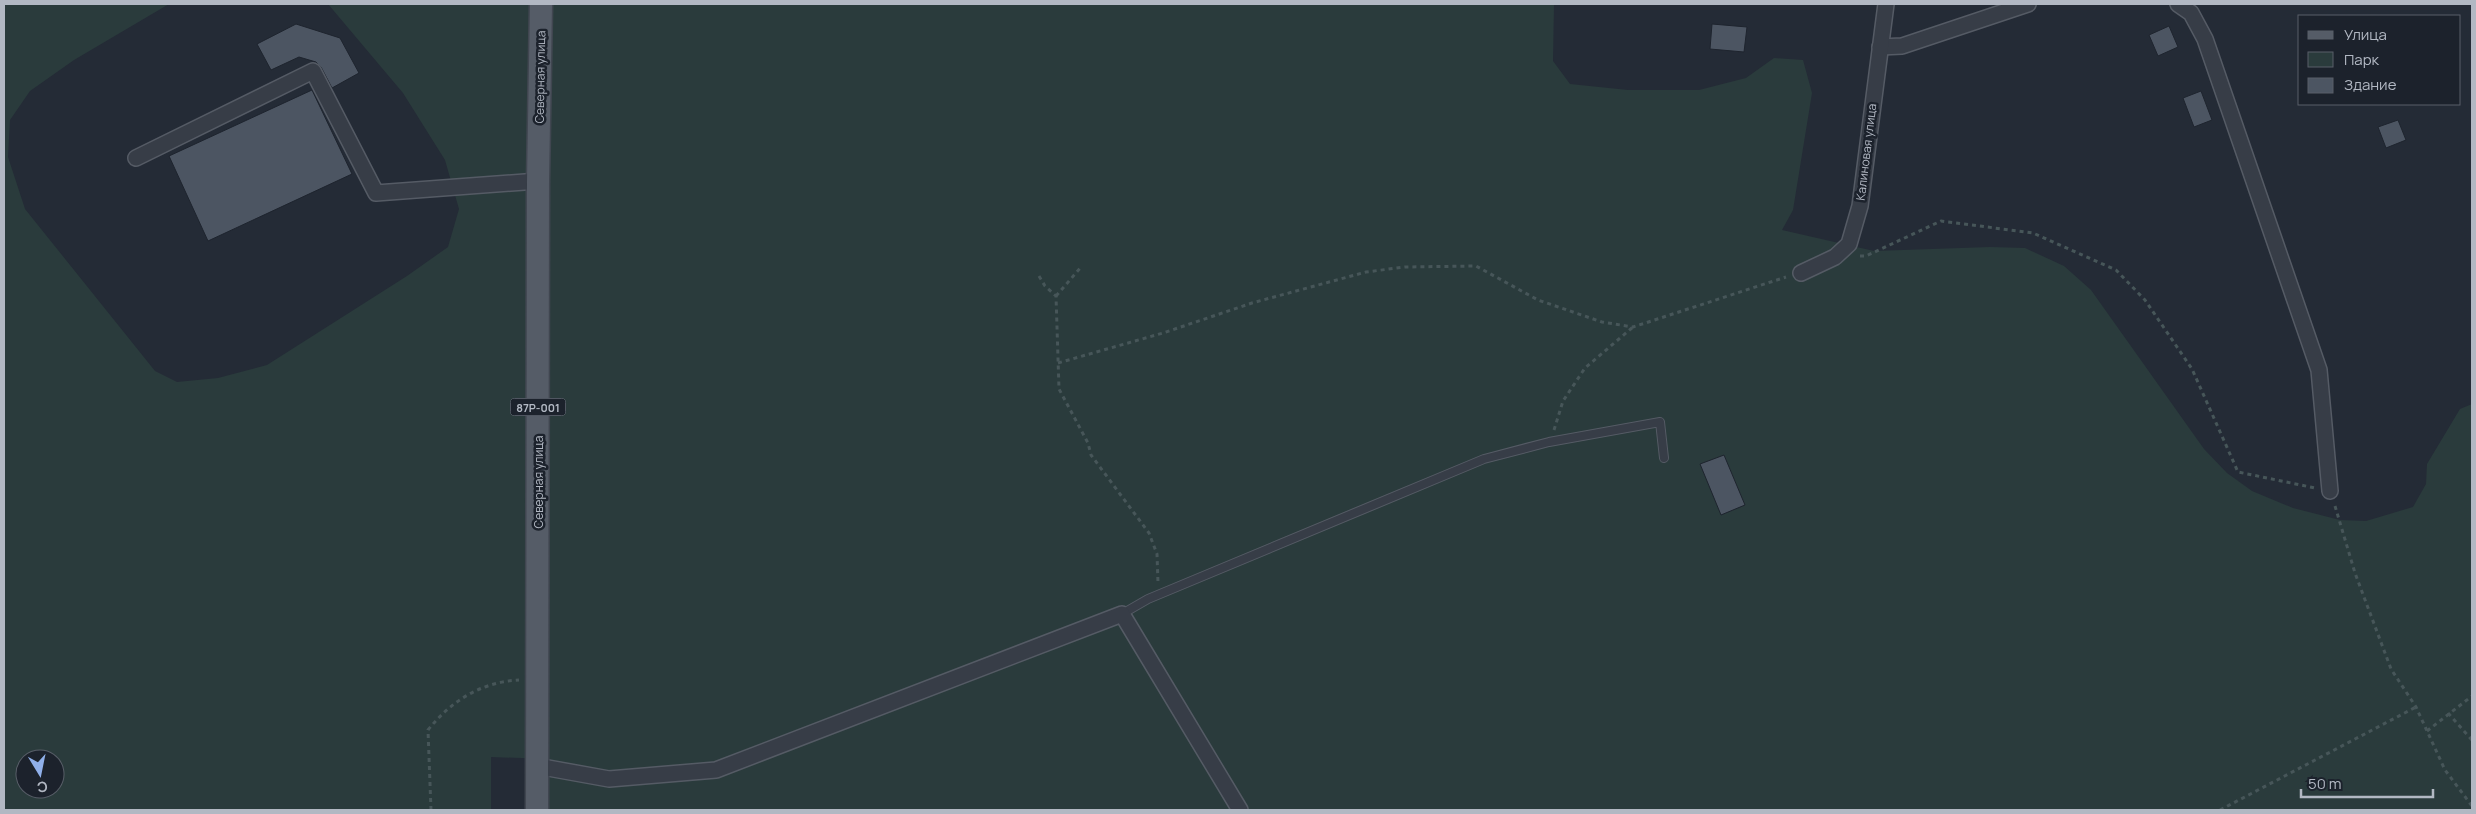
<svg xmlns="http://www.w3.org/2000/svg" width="2476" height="814" viewBox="0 0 2476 814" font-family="Manrope,sans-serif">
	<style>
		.green { fill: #2a3b3c; fill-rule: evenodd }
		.building { fill: #4c5562; stroke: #1e242e }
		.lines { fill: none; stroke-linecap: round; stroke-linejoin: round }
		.service-casing { stroke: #555b65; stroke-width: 10 }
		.minor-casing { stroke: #555b65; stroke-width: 18 }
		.primary-casing { stroke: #404650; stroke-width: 25 }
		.path { stroke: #475659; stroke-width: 3; stroke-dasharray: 4 4; stroke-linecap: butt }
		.service { stroke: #373d47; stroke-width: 8 }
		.minor { stroke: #373d47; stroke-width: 15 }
		.primary { stroke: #555c67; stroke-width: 22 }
		.labels { text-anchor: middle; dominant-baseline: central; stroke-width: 5; stroke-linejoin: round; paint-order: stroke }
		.shield { fill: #1c222c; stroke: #858b96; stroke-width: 1 }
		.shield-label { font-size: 11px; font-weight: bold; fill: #b2b8c3 }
		.street-label { font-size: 12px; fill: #b2b8c3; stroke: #1c222c }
	</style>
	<rect width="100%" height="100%" fill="#242b36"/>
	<path class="green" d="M4,4H169L74,60L30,91L10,120L8,157L25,209L155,371L177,382L218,378L267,365L407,276L448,247L459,209L445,160L403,93L328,4H1554L1553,61L1570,84L1628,90H1699L1746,78L1774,58L1803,60L1812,93L1793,210L1782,230L1874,251L1990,247L2025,248L2064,266L2091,290L2204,449L2227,473L2252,491L2293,508L2340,520L2366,521L2413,507L2426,484L2427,464L2460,409L2472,404V810H549V759L491,757V810H4ZM25,759H55V789H25Z"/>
	<g class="building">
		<path d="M296,24L340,38L359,73L332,88L321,67L316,62L299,57L271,70L257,44Z"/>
		<path d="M1712,24L1747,27L1744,52L1710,49Z"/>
		<path d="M2169,26L2178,47L2158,56L2149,35Z"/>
		<path d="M312,90L352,174L208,241L169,156Z"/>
		<path d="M2201,91L2212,120L2194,127L2183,98Z"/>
		<path d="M2398,120L2406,140L2386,148L2378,127Z"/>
		<path d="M1724,455L1745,505L1721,515L1700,464Z"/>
	</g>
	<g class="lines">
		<g class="service-casing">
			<path id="service" d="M1122,614L1148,599L1484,459L1549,442L1660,422L1664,458"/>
		</g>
		<g class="minor-casing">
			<g id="minor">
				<path d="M2178,4L2191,13L2205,39L2319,370L2330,491"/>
				<path d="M1880,47L1902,46L2028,4"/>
				<path d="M136,158L313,71L376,193L538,181"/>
				<path d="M1801,273L1835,257L1849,244L1860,206L1886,4"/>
				<path d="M537,766L609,779L716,770L1122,614L1240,810"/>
			</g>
		</g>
		<g class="primary-casing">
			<path id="primary" d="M537,810L538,181L541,4"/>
		</g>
		<g class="path">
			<path d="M1860,256H1866L1941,221L2033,233L2116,270L2145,300L2192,369L2238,472L2315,488"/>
			<path d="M1039,276L1045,286L1056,296L1059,389L1088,443L1091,455L1149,533L1157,554L1158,583"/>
			<path d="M1056,296L1082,266"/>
			<path d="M1058,363L1163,333L1252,303L1366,272L1405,267L1476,266L1538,300L1602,322L1633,327L1786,277"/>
			<path d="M1554,430L1563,401L1585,368L1633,327"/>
			<path d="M2335,506L2355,573L2391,669L2416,707L2445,770L2472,806"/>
			<path d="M2448,713L2472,740"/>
			<path d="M2427,731L2472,696"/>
			<path d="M431,810L428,730C451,701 481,682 519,680"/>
			<path d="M2220,810L2416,707"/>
		</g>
		<use href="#service" class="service"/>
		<use href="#minor" class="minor"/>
		<use href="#primary" class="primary"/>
	</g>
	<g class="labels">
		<rect class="shield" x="510.5" y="398.5" width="55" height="17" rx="4"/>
		<g class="shield-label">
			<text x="538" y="407">87Р-001</text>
		</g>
		<g class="street-label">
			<text transform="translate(540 77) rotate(-89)">Северная улица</text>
			<text transform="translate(1866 152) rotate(-83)">Калиновая улица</text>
			<text transform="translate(538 482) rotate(-90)">Северная улица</text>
		</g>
	</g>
	<rect width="2476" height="814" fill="none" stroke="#b2b8c3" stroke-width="10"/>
	<rect x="2298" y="15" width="162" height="90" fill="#1c222c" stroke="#585e68"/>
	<rect x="2308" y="31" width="25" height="8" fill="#555c67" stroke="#585e68"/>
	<text x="2344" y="40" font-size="15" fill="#b2b8c3">Улица</text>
	<rect x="2308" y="52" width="25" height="15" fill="#2a3b3c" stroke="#585e68"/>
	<text x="2344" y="65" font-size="15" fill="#b2b8c3">Парк</text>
	<rect x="2308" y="78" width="25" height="15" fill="#4c5562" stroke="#585e68"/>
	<text x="2344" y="90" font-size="15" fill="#b2b8c3">Здание</text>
	<g transform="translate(40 774) rotate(170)"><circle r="24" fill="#1c222c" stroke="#585e68"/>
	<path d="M0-4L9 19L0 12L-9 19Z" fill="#90b0ea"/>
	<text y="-8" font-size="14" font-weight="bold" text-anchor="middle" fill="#b2b8c3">С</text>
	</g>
	<path d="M2301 789v8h132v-8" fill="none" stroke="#b2b8c3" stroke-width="2.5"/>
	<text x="2308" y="789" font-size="15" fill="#b2b8c3" stroke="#1c222c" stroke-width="4" paint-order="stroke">50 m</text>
</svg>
